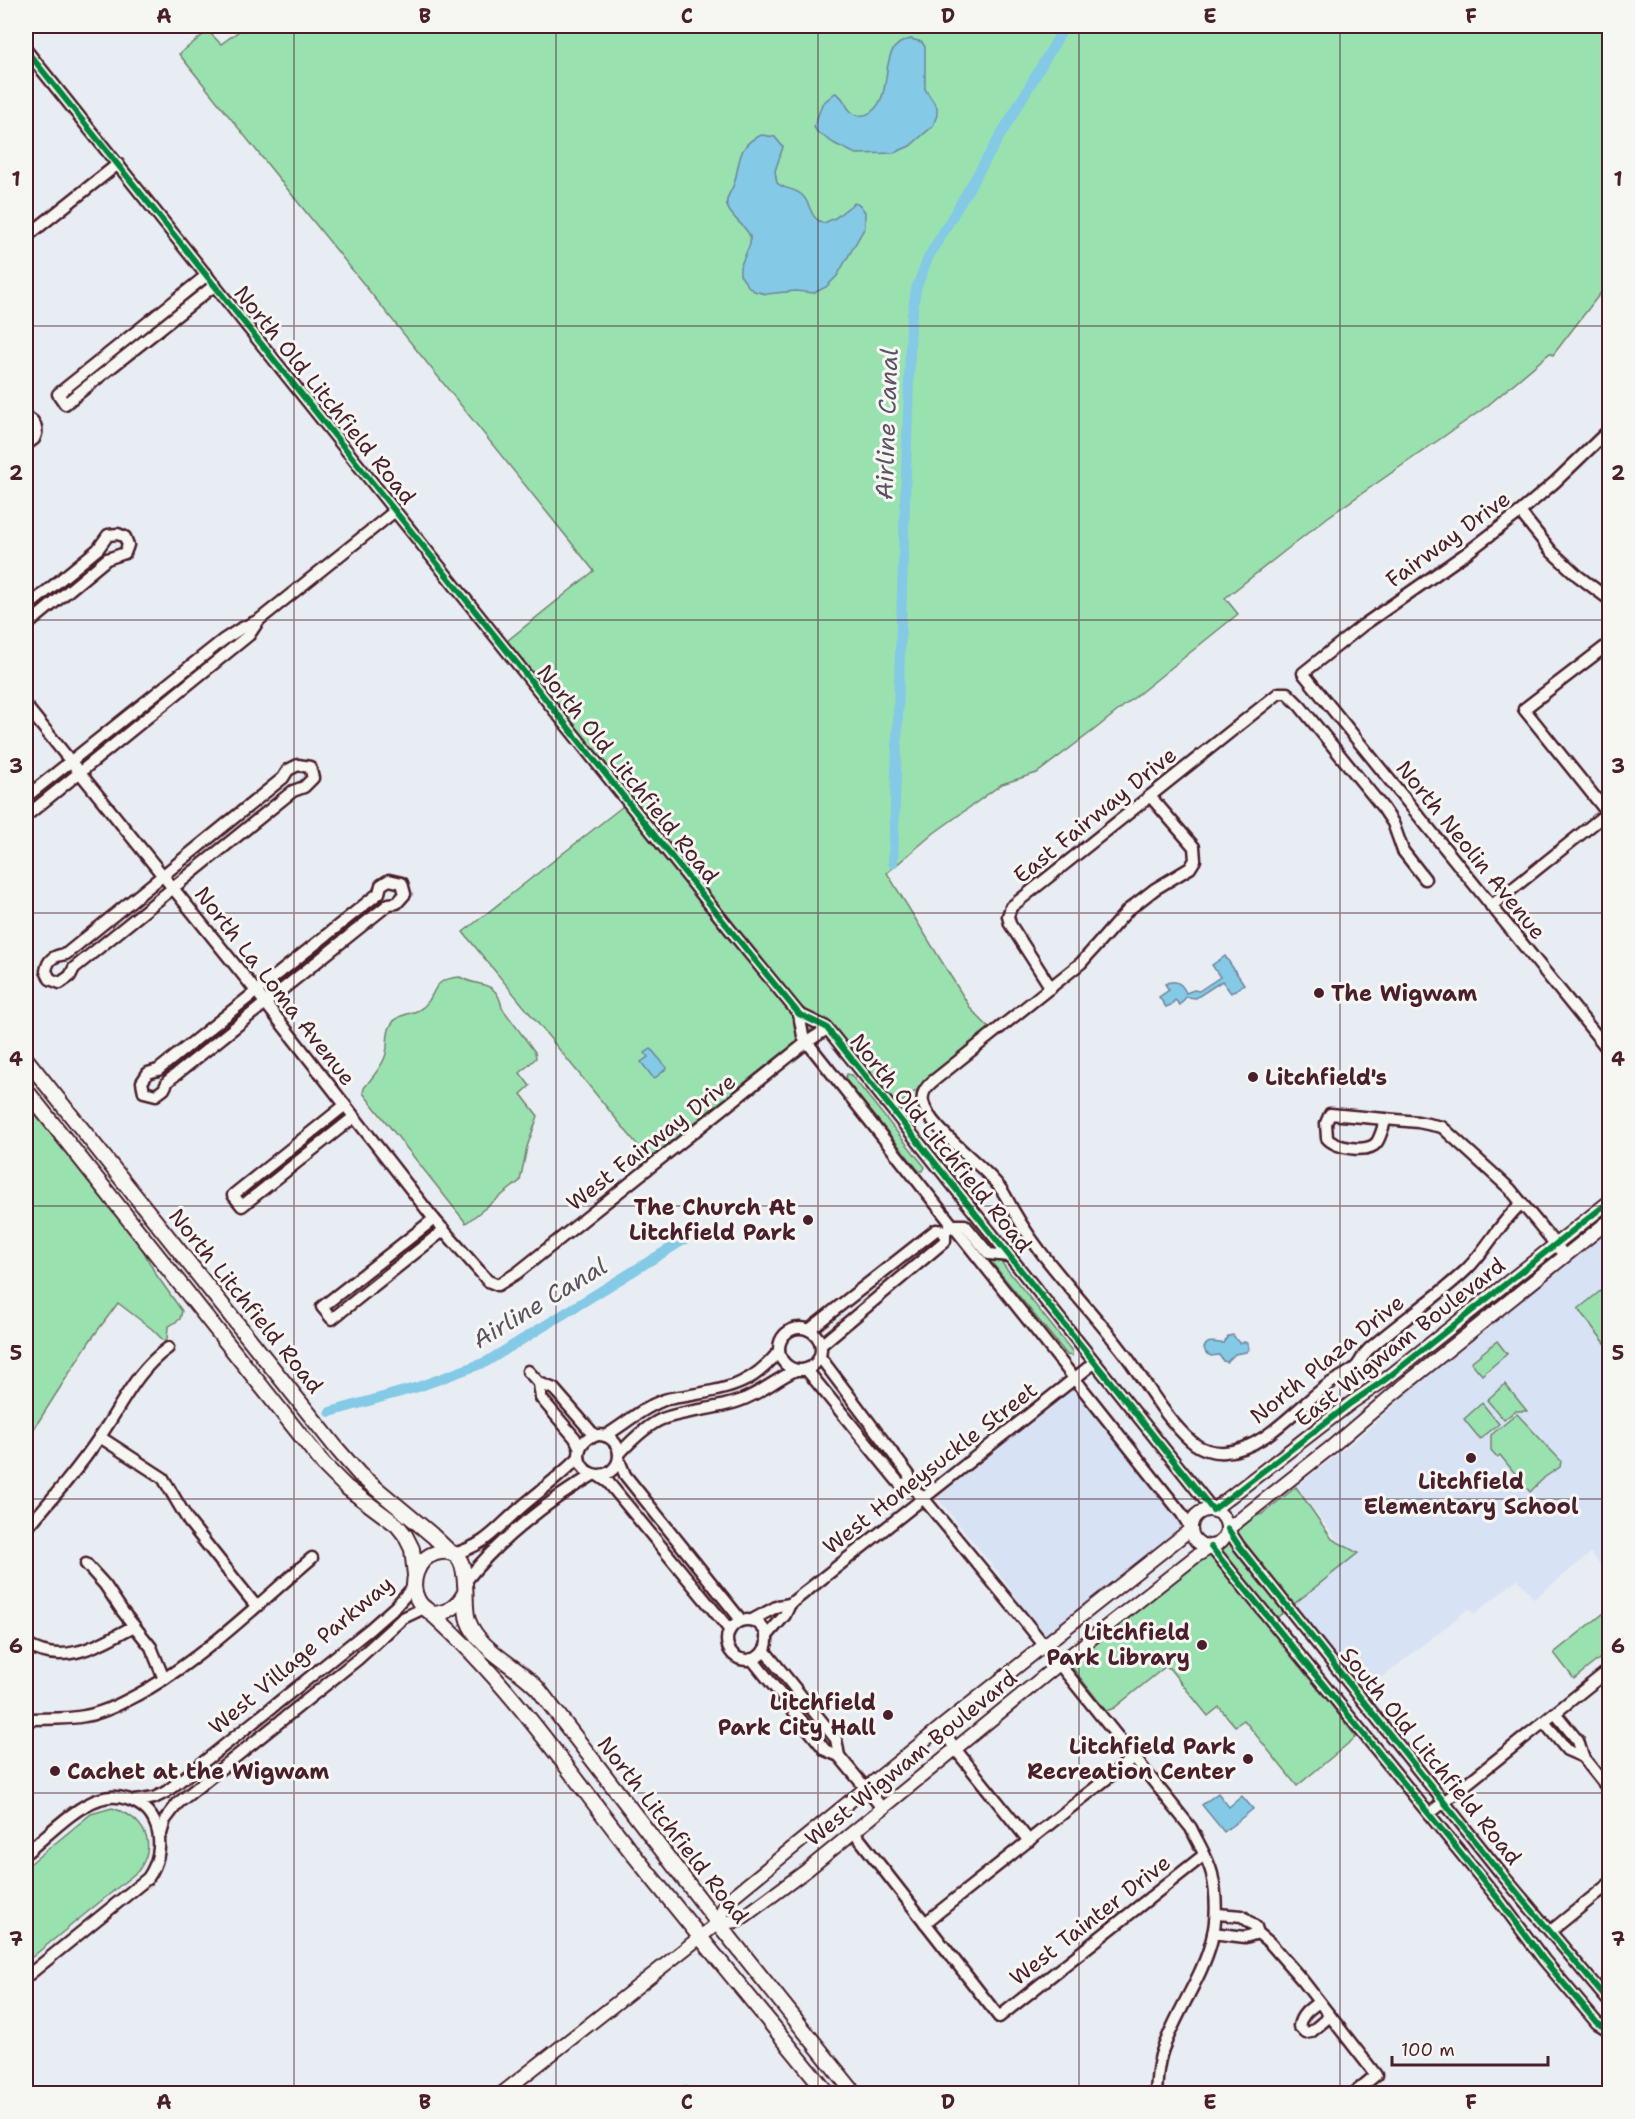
<svg xmlns="http://www.w3.org/2000/svg" width="1635" height="2119" viewBox="0 0 1635 2119" font-family="'Shantell Sans',sans-serif">
	<style>
		.built { fill: #d7e2f4 }
		.green { fill: #9ae1b0; stroke: #72806e; stroke-width: 1.5 }
		.water { fill: #84c9e5; stroke: #6d859b; stroke-width: 1.5 }
		.lines { fill: none; stroke-linecap: round; stroke-linejoin: round }
		.canal { stroke: #84c9e5; stroke-width: 10 }
		.minor-casing { stroke: #4a1f2b; stroke-width: 15 }
		.tertiary-casing { stroke: #4a1f2b; stroke-width: 16 }
		.secondary-casing { stroke: #4a1f2b; stroke-width: 18 }
		.minor { stroke: #f6f6f2; stroke-width: 10 }
		.tertiary { stroke: #f6f6f2; stroke-width: 12 }
		.secondary { stroke: #f6f6f2; stroke-width: 14 }
		.cycleway-casing { stroke: #f6f6f2; stroke-width: 10 }
		.cycleway { stroke: #00873e; stroke-width: 6 }
		.grid { fill: none; stroke: #4a1f2b; stroke-width: 1.5; stroke-opacity: 0.55 }
		.poi-dot { fill: #4a1f2b; stroke: #f6f6f2; stroke-width: 2 }
		.labels { text-anchor: middle; dominant-baseline: central; stroke-width: 6; stroke-linejoin: round; paint-order: stroke }
		.street-label { font-size: 22px; fill: #4a1f2b; stroke: #f6f6f2 }
		.poi-label { font-size: 22px; font-weight: bold; fill: #4a1f2b; stroke: #f6f6f2; text-anchor: end }
		.water-label { font-size: 24px; font-style: italic; fill: #5b5263; stroke: #f6f6f2 }
		.neatline { fill: none; stroke: #4a1f2b; stroke-width: 2 }
		.grid-label { font-size: 20px; text-anchor: middle; font-weight: bold; fill: #4a1f2b }
	</style>
	<rect width="100%" height="100%" fill="#e8edf3"/>
	<filter id="ink" filterUnits="userSpaceOnUse"><feTurbulence type="fractalNoise" baseFrequency=".0167" numOctaves="2"/><feDisplacementMap in="SourceGraphic" scale="12" xChannelSelector="R" yChannelSelector="G"/><feConvolveMatrix kernelMatrix="1 2 1 2 8 2 1 2 1" color-interpolation-filters="sRGB"/></filter>
	<g filter="url(#ink)">
		<g class="built">
			<path d="M1609,1224V1576L1591,1553L1534,1599L1518,1579L1474,1614L1469,1608L1364,1692L1284,1594L1343,1547L1296,1487L1368,1430L1407,1392L1502,1317L1554,1269Z"/>
			<path d="M1071,1387L1180,1517L1182,1524L1171,1540L1046,1635L1032,1621L1005,1581L936,1496Z"/>
		</g>
		<g class="green">
			<path d="M246,26H1609V282L1553,355L1550,353L1486,407L1328,517L1225,598L1238,614L1094,730L1037,773L1002,784L934,833L887,873L971,1009L991,1030L897,1106L826,1018L649,1159L463,932L627,803L502,645L594,571L179,54L208,31L221,44Z"/>
			<path d="M460,977C477,988 497,978 502,1008L535,1052L536,1058L520,1073L530,1086L521,1094L538,1116L527,1147L520,1181L466,1223L363,1093L364,1088C371,1079 381,1068 385,1057C389,1047 385,1035 391,1025C397,1014 409,1015 419,1010C439,998 427,979 460,977Z"/>
			<path d="M847,1074L851,1075L925,1167L923,1171H919L845,1079Z"/>
			<path d="M26,1097L135,1235L155,1273L182,1311L180,1319L168,1327L167,1339L164,1341L152,1329L118,1303L89,1342L35,1427L26,1439Z"/>
			<path d="M994,1253L1072,1351V1356L1067,1355L988,1258Z"/>
			<path d="M1609,1284V1348L1578,1309Z"/>
			<path d="M1497,1341L1507,1354L1482,1375L1471,1362Z"/>
			<path d="M1505,1384L1527,1411H1515L1504,1420L1487,1400Z"/>
			<path d="M1482,1403L1499,1424L1480,1439L1464,1419Z"/>
			<path d="M1517,1414L1561,1461L1560,1467L1545,1477L1530,1492L1500,1455L1497,1457L1491,1450V1435Z"/>
			<path d="M1296,1487L1332,1539L1358,1553L1269,1624L1356,1737L1297,1786L1244,1720L1235,1726L1219,1707L1208,1716L1169,1668L1165,1667L1114,1708L1106,1711L1072,1667V1662L1076,1656L1248,1519L1262,1514Z"/>
			<path d="M1609,1609V1651L1574,1679L1554,1653Z"/>
			<path d="M112,1808C143,1817 159,1843 138,1871L26,1962V1867L91,1814Z"/>
		</g>
		<g class="water">
			<path d="M911,39L922,42L925,47V89L937,107V115L933,126L910,146L894,153L856,154L835,144L817,132L814,127L822,104L835,93C846,96 845,112 857,115C862,116 867,115 871,112C897,93 874,45 911,39Z"/>
			<path d="M762,135L775,137L783,147L775,171L777,183C785,190 796,188 803,196C812,206 809,218 824,223L835,218L854,203L860,205L865,212V227L837,276L826,287L814,293L796,291L766,294L754,291L748,286L740,275V267L750,244V236C745,225 731,218 727,206C725,198 731,192 734,184C740,164 737,143 762,135Z"/>
			<path d="M1225,956L1244,984L1231,993L1222,981L1196,998L1186,997L1180,1005L1175,1000L1171,1005L1166,1007L1159,997L1169,990L1165,984C1175,979 1182,983 1186,993L1194,990L1199,991L1220,977L1212,965Z"/>
			<path d="M651,1049L667,1068L654,1079L641,1062L648,1057L645,1053Z"/>
			<path d="M1233,1335L1239,1343L1245,1342L1248,1344L1249,1349L1246,1352L1235,1354L1227,1362L1223,1361L1219,1355L1211,1356L1206,1353L1204,1348C1208,1338 1215,1344 1223,1343L1228,1336Z"/>
			<path d="M1218,1793L1229,1807L1242,1796L1253,1809L1224,1832L1202,1805Z"/>
		</g>
		<g class="lines">
			<g class="canal">
				<path d="M893,863L911,322L916,289L928,258L1065,26"/>
				<path d="M330,1412L418,1387L486,1362L695,1233"/>
			</g>
			<g class="minor-casing">
				<g id="minor">
					<path d="M26,50L736,937L799,1014L826,1027L1213,1510"/>
					<path d="M26,237L118,164"/>
					<path d="M207,275L58,394L65,404L215,285"/>
					<path d="M26,417C36,421 39,430 34,439L26,445"/>
					<path d="M1610,429L1555,482L1520,512L1468,552L1362,626L1303,673L1610,1052"/>
					<path d="M1520,512L1552,552L1578,576L1610,600"/>
					<path d="M26,608L98,549L108,535L118,534L125,537L128,545L125,553L107,559L26,626"/>
					<path d="M1610,643L1524,709L1610,816"/>
					<path d="M26,706L256,991L434,1219L488,1281L498,1285L517,1273L807,1042L827,1029"/>
					<path d="M298,765L310,767L313,778L304,787L293,791L74,968L70,976L60,983L50,979L46,971C48,959 53,956 66,954L283,778L288,770Z"/>
					<path d="M1150,796L1194,847L1195,860L1190,868L1155,889L1128,910L1081,963L932,1082C926,1087 921,1093 923,1102C929,1131 990,1167 1006,1197C1036,1256 1080,1296 1120,1348C1144,1378 1162,1415 1191,1441C1200,1449 1213,1453 1225,1452C1263,1450 1296,1408 1325,1387C1335,1379 1347,1375 1356,1367C1361,1362 1363,1354 1369,1349C1400,1321 1437,1298 1467,1269C1488,1248 1500,1222 1522,1203"/>
					<path d="M26,797L223,640L240,629L259,620L395,511"/>
					<path d="M26,816L249,635L259,620"/>
					<path d="M389,880L402,883L405,894L397,903L389,904L168,1081L164,1089L156,1095L144,1092L142,1082L148,1073L158,1070L379,893L381,885Z"/>
					<path d="M1491,906L1607,813"/>
					<path d="M1051,988L1010,924L1008,916L1011,907L1279,693H1287L1300,706L1383,808L1393,823L1403,851L1425,879"/>
					<path d="M799,1014L803,1036L807,1042L1182,1514L1191,1529"/>
					<path d="M344,1106L233,1195L242,1206L354,1117"/>
					<path d="M1386,1119C1383,1126 1381,1136 1377,1142C1369,1154 1334,1148 1327,1138L1326,1123L1330,1114L1418,1122L1442,1127L1510,1189L1565,1256"/>
					<path d="M434,1219L322,1307L332,1319L444,1230"/>
					<path d="M953,1225H965L989,1254L1009,1256"/>
					<circle cx="800" cy="1349" r="21"/>
					<path d="M809,1330L936,1230L945,1231L953,1225"/>
					<path d="M821,1345L945,1241V1231"/>
					<path d="M820,1357L909,1475L910,1485"/>
					<path d="M806,1369L899,1483L910,1485L924,1499L1023,1619L1191,1828C1198,1843 1208,1858 1212,1874C1228,1947 1190,1982 1165,2044C1158,2059 1157,2077 1156,2094"/>
					<path d="M528,1371L539,1383L541,1398L575,1438L580,1448"/>
					<path d="M539,1383L554,1389L595,1436"/>
					<circle cx="599" cy="1455" r="20"/>
					<path d="M605,1436C625,1424 642,1408 664,1400C673,1397 683,1397 691,1395C730,1389 754,1383 779,1351"/>
					<path d="M100,1437L163,1478L189,1522L256,1606"/>
					<path d="M619,1454C631,1441 646,1426 662,1419C687,1410 714,1410 739,1401C760,1394 776,1379 796,1370"/>
					<path d="M619,1460L625,1475L741,1620"/>
					<path d="M599,1476L608,1482L729,1629"/>
					<path d="M26,1529C52,1499 79,1468 101,1435C123,1403 136,1371 168,1348"/>
					<path d="M1228,1529L1239,1546L1500,1872L1610,2003"/>
					<path d="M1211,1547L1500,1901L1544,1960L1597,2023L1610,2031"/>
					<path d="M453,1554C486,1545 494,1531 518,1510C538,1492 560,1477 579,1457"/>
					<path d="M86,1564L105,1585L123,1612L151,1647L164,1679"/>
					<path d="M466,1581C497,1541 549,1500 593,1475"/>
					<circle cx="747" cy="1640" r="20"/>
					<path d="M752,1620L778,1606L790,1604L1094,1363"/>
					<path d="M766,1637L785,1615L790,1604"/>
					<path d="M26,1644C63,1668 100,1644 134,1626"/>
					<path d="M764,1650L836,1739L839,1756"/>
					<path d="M752,1659L825,1750L839,1756L883,1809"/>
					<path d="M26,1719C45,1718 66,1720 85,1716C107,1712 128,1700 148,1689C209,1653 259,1603 312,1558"/>
					<path d="M1544,1722L1567,1750L1583,1757L1578,1741L1555,1713"/>
					<path d="M941,1727L956,1750L1029,1841"/>
					<path d="M1583,1757L1610,1791"/>
					<path d="M135,1801L154,1798L166,1792L370,1629L395,1607L414,1586"/>
					<path d="M1429,1814L1610,1669"/>
					<path d="M854,1832L999,2017L1204,1855"/>
					<path d="M161,1834L165,1820L178,1803L358,1659L403,1618L424,1608"/>
					<path d="M26,1853C47,1836 74,1807 100,1799C109,1796 118,1796 127,1799C163,1810 167,1851 148,1878L26,1977"/>
					<path d="M1217,1914L1242,1916L1256,1927L1258,1933L1270,1943L1303,1981L1376,2075L1353,2094"/>
					<path d="M925,1923L1134,1757"/>
					<path d="M1551,1931L1610,1883"/>
					<path d="M1213,1933L1245,1937L1258,1933"/>
					<path d="M1319,2002C1310,2009 1301,2014 1299,2026L1306,2033L1311,2032L1330,2016"/>
					<path d="M685,2094H686"/>
				</g>
			</g>
			<g class="tertiary-casing">
				<g id="tertiary">
					<circle cx="1209" cy="1528" r="18"/>
					<path d="M1213,1510L1351,1403L1386,1379L1610,1201"/>
					<path d="M1228,1529L1330,1448L1392,1395L1610,1220"/>
					<path d="M718,1923L738,1921L807,1870L1059,1664L1196,1556L1211,1547"/>
					<path d="M501,2094L718,1923L726,1902L941,1727L1191,1529"/>
				</g>
			</g>
			<g class="secondary-casing">
				<g id="secondary">
					<path d="M26,1059L338,1450L360,1475L432,1535L451,1553"/>
					<path d="M26,1090L324,1465L346,1487L397,1525L405,1535L412,1549L415,1575"/>
					<path d="M464,1594C457,1607 448,1613 432,1614C428,1610 422,1607 419,1602C408,1584 417,1558 436,1553C476,1542 461,1601 468,1620C478,1650 518,1666 539,1690L718,1923L855,2094"/>
					<path d="M432,1614C508,1682 568,1770 630,1850C695,1932 762,2012 828,2094"/>
				</g>
			</g>
			<use href="#minor" class="minor"/>
			<use href="#tertiary" class="tertiary"/>
			<use href="#secondary" class="secondary"/>
			<g class="cycleway-casing">
				<g id="cycleway">
					<path d="M26,50L736,937L799,1014L826,1027L1213,1510L1351,1403L1386,1379L1610,1201"/>
					<path d="M1228,1529L1239,1546L1500,1872L1610,2003"/>
					<path d="M1211,1547L1500,1901L1544,1960L1597,2023L1610,2031"/>
				</g>
			</g>
			<use href="#cycleway" class="cycleway"/>
		</g>
	</g>
	<path class="grid" d="M294,26V2094M556,26V2094M818,26V2094M1079,26V2094M1340,26V2094M26,326H1610M26,620H1610M26,913H1610M26,1206H1610M26,1499H1610M26,1793H1610"/>
	<g class="poi-dot">
		<circle cx="1319" cy="993" r="6"/>
		<circle cx="1253" cy="1077" r="6"/>
		<circle cx="808" cy="1220" r="6"/>
		<circle cx="1471" cy="1458" r="6"/>
		<circle cx="1202" cy="1645" r="6"/>
		<circle cx="888" cy="1715" r="6"/>
		<circle cx="1248" cy="1759" r="6"/>
		<circle cx="55" cy="1771" r="6"/>
	</g>
	<g class="labels">
		<g class="street-label">
			<text transform="translate(325 395) rotate(51)">North Old Litchfield Road</text>
			<text transform="translate(1448 539) rotate(-36)">Fairway Drive</text>
			<text transform="translate(628 774) rotate(51)">North Old Litchfield Road</text>
			<text transform="translate(1095 815) rotate(-39)">East Fairway Drive</text>
			<text transform="translate(1471 850) rotate(51)">North Neolin Avenue</text>
			<text transform="translate(275 986) rotate(52)">North La Loma Avenue</text>
			<text transform="translate(651 1142) rotate(-38)">West Fairway Drive</text>
			<text transform="translate(941 1143) rotate(51)">North Old Litchfield Road</text>
			<text transform="translate(246 1301) rotate(51)">North Litchfield Road</text>
			<text transform="translate(1400 1342) rotate(-38)">East Wigwam Boulevard</text>
			<text transform="translate(1327 1359) rotate(-39)">North Plaza Drive</text>
			<text transform="translate(930 1468) rotate(-38)">West Honeysuckle Street</text>
			<text transform="translate(301 1655) rotate(-40)">West Village Parkway</text>
			<text transform="translate(1431 1756) rotate(51)">South Old Litchfield Road</text>
			<text transform="translate(911 1758) rotate(-39)">West Wigwam Boulevard</text>
			<text transform="translate(673 1830) rotate(52)">North Litchfield Road</text>
			<text transform="translate(1090 1920) rotate(-38)">West Tainter Drive</text>
		</g>
		<g class="poi-label">
			<text x="1331" y="993" text-anchor="start">The Wigwam</text>
			<text x="1265" y="1077" text-anchor="start">Litchfield's</text>
			<text x="796" y="1207">The Church At<tspan x="796" dy="25">Litchfield Park</tspan></text>
			<text x="1471" y="1481" text-anchor="middle">Litchfield<tspan x="1471" dy="25">Elementary School</tspan></text>
			<text x="1190" y="1632">Litchfield<tspan x="1190" dy="25">Park Library</tspan></text>
			<text x="876" y="1702">Litchfield<tspan x="876" dy="25">Park City Hall</tspan></text>
			<text x="1236" y="1746">Litchfield Park<tspan x="1236" dy="25">Recreation Center</tspan></text>
			<text x="67" y="1771" text-anchor="start">Cachet at the Wigwam</text>
		</g>
		<g class="water-label">
			<text transform="translate(887 424) rotate(-88)">Airline Canal</text>
			<text transform="translate(540 1303) rotate(-31)">Airline Canal</text>
		</g>
	</g>
	<rect width="1635" height="2119" fill="none" stroke="#f6f6f2" stroke-width="66"/>
	<path d="M1392 2056v9h156v-9" fill="none" stroke="#4a1f2b" stroke-width="3"/>
	<text x="1401" y="2056" font-size="18" fill="#4a1f2b" stroke="#f6f6f2" stroke-width="4.5" paint-order="stroke">100 m</text>
	<rect x="33" y="33" width="1569" height="2053" class="neatline"/>
	<g class="grid-label">
		<text x="164" y="23">A</text>
		<text x="425" y="23">B</text>
		<text x="687" y="23">C</text>
		<text x="948" y="23">D</text>
		<text x="1210" y="23">E</text>
		<text x="1471" y="23">F</text>
		<text x="16" y="186">1</text>
		<text x="1618" y="186">1</text>
		<text x="16" y="480">2</text>
		<text x="1618" y="480">2</text>
		<text x="16" y="773">3</text>
		<text x="1618" y="773">3</text>
		<text x="16" y="1066">4</text>
		<text x="1618" y="1066">4</text>
		<text x="16" y="1360">5</text>
		<text x="1618" y="1360">5</text>
		<text x="16" y="1653">6</text>
		<text x="1618" y="1653">6</text>
		<text x="16" y="1946">7</text>
		<text x="1618" y="1946">7</text>
		<text x="164" y="2109">A</text>
		<text x="425" y="2109">B</text>
		<text x="687" y="2109">C</text>
		<text x="948" y="2109">D</text>
		<text x="1210" y="2109">E</text>
		<text x="1471" y="2109">F</text>
	</g>
</svg>
